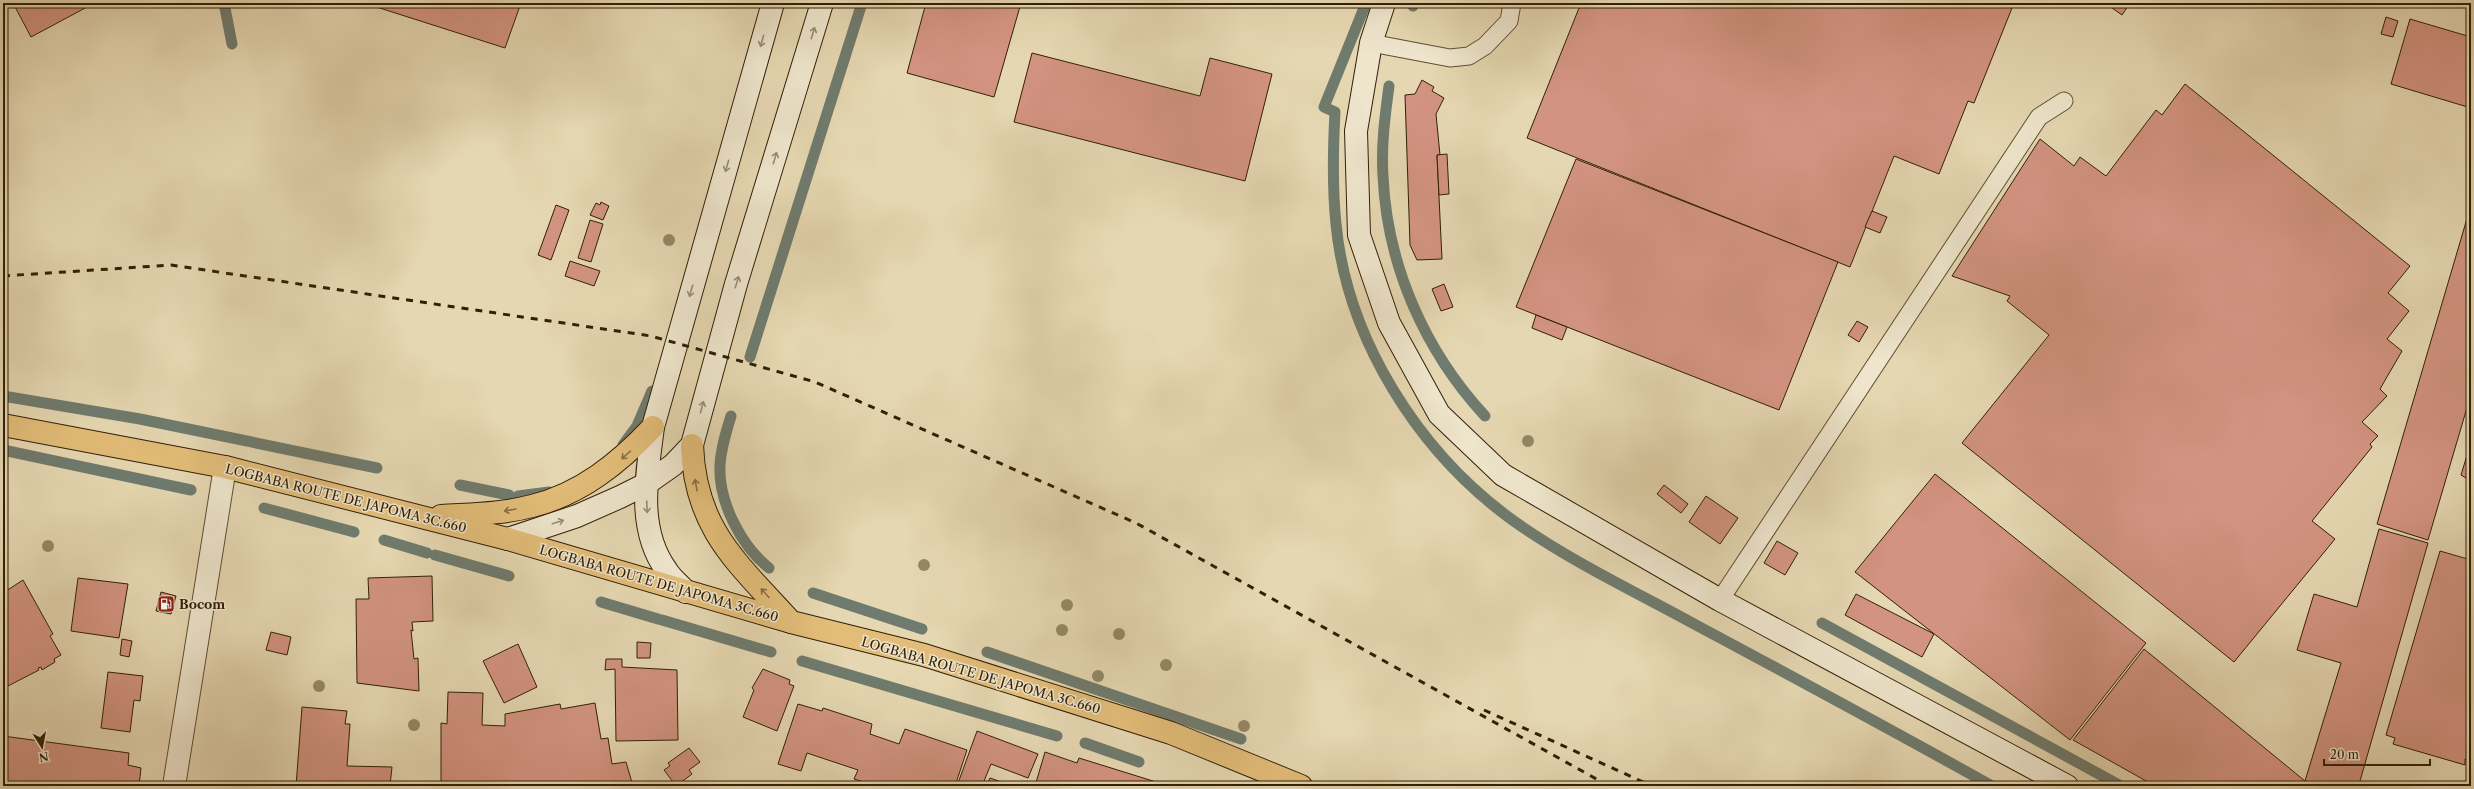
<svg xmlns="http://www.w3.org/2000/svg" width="2474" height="789" viewBox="0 0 2474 789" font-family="'Libre Caslon Text',serif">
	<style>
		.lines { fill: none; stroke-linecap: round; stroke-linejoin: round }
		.stream { stroke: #6f7b6e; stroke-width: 11 }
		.building { fill: #d29380; stroke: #321f07 }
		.lane-casing { stroke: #5f4d32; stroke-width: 19 }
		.street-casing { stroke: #5f4d32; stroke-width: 24 }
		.secondary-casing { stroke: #321f07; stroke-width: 24 }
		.primary-casing { stroke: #321f07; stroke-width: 24 }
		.lane { stroke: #eee5cc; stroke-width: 17 }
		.street { stroke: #eee5cc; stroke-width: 22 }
		.secondary { stroke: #eee5cc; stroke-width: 22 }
		.primary { stroke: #e2bc78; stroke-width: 22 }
		.rail { stroke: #321f07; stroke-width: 3; stroke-dasharray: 7 7; stroke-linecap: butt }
		.tree { fill: #948866 }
		.oneway { stroke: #998c73 }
		.oneway2 { stroke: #8a6e40 }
		.labels { text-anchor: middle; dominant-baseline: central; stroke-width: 3; stroke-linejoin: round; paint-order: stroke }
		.street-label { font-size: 13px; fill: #321f07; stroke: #eee5cc }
		.poi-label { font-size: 13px; font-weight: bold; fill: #321f07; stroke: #eee5cc; text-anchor: start }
	</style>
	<rect width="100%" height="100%" fill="#e5d7b1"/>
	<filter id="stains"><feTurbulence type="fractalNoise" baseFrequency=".005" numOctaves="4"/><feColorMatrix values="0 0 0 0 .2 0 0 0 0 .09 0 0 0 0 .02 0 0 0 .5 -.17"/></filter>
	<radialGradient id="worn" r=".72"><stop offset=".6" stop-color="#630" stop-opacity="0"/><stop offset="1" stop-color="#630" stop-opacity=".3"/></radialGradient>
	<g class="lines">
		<g class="stream">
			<path d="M224,3L232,44"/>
			<path d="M1366,3L1324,107L1335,112C1333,149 1332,186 1336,224C1347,339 1418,451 1511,519C1568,560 1634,591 1696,625C1795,678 1894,731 1992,786"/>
			<path d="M1413,6L1414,3"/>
			<path d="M1389,86C1385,116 1381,146 1383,176C1387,266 1425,351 1485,416"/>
			<path d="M750,357L862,3"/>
			<path d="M3,396L140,419L377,468"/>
			<path d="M731,416C726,432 721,448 720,465C718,501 741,546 769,568"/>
			<path d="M623,445L637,426L652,391"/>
			<path d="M3,450L191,490"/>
			<path d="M460,485L509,495"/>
			<path d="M518,496L549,492"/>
			<path d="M264,508L354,532"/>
			<path d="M384,540L427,553"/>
			<path d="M435,555L509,576"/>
			<path d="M813,593L922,629"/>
			<path d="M601,602L658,619"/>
			<path d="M662,620L771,652"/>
			<path d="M1822,623L2121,786"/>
			<path d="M987,652L1241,739"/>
			<path d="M802,661L1057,736"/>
			<path d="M1085,743L1139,762"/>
		</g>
	</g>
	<g class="building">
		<path d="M13,3H85L87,7L31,37Z"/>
		<path d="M364,3H521L505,48Z"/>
		<path d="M926,3H1021L994,97L907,73Z"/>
		<path d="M1581,3H2014L1974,103L1968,101L1939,174L1894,156L1850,267L1527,138Z"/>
		<path d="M2105,3H2130L2122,15Z"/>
		<path d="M2386,17L2398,21L2393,37L2381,34Z"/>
		<path d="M2410,19L2471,37V108L2391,84Z"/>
		<path d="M1032,53L1200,96L1210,58L1272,74L1245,181L1014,122Z"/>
		<path d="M1422,80L1434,87L1432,91L1444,98L1436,114L1440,155H1437L1442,259L1417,260L1410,245L1405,95L1415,94Z"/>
		<path d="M2185,84L2410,266L2388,293L2409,311L2387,339L2402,351L2380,389L2387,396L2362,422L2378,436L2370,444L2372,447L2312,521L2335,539L2234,662L1962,443L2049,335L2007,301L2010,296L1952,276L2040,139L2074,166L2080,157L2106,176L2156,110L2162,115Z"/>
		<path d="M1447,154L1449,194L1439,195L1437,155Z"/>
		<path d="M1576,159L1838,262L1779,410L1516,307Z"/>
		<path d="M601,202L609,206L603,220L590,215L596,203L600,205Z"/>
		<path d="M556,205L569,210L551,260L538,255Z"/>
		<path d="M2471,205V394L2428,540L2377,524Z"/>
		<path d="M1872,211L1887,217L1880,233L1865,227Z"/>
		<path d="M590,220L603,224L591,262L578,258Z"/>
		<path d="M570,261L600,271L594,286L565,276Z"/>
		<path d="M1444,284L1453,307L1441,311L1432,289Z"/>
		<path d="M1536,315L1567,327L1562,340L1532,328Z"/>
		<path d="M1857,321L1868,327L1859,342L1848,335Z"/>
		<path d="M2471,442V481L2461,475Z"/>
		<path d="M1935,474L2146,643L2070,740L1855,572Z"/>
		<path d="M1664,485L1688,504L1681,513L1657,494Z"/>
		<path d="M1706,496L1738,518L1720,544L1689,522Z"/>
		<path d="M2379,529L2428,543L2360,781L2361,782L2360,786H2155L2073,740L2144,649L2305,781L2341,663L2297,650L2314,594L2357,607Z"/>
		<path d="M1777,541L1798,553L1785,575L1764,563Z"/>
		<path d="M2440,551L2471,560V761L2465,759V765L2393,744L2395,738L2386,735Z"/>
		<path d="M432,576L433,621L412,622L413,631L411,630L414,659L418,658L419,691L357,683L356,599H369L368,578Z"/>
		<path d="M78,578L128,584L119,638L71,631Z"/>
		<path d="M23,580L53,634L50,636L61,655L54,659L55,662L42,670L41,667L38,668L39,670L8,686L3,676V593Z"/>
		<path d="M161,592L176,596L171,614L156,611Z"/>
		<path d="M1856,594L1934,634L1922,657L1845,615Z"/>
		<path d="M271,632L291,637L287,655L266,650Z"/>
		<path d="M122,639L132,641L129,657L120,655Z"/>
		<path d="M637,642L651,643L650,658H637Z"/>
		<path d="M518,644L537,687L504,703L483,661Z"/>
		<path d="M606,659H622V667L677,670L678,740L616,741L615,669L605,670Z"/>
		<path d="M763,669L790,680L789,684L794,686L777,731L743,717L754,690L752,688Z"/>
		<path d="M108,672L143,676L140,701L134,700L130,732L101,728Z"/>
		<path d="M448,692L483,693L482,725L505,726V714L560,704L561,709L595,703L601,739L608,738L612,764L626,762L633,786H441V723L447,724Z"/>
		<path d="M798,704L822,711L823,708L872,724L870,734L899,744L905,729L967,750L955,786H866L867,783L854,779L858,770L807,753L801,771L778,764Z"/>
		<path d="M302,707L347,711L345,724H350L347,766L392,767L390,786H296Z"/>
		<path d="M977,731L1038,754L1028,778L991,764L982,786H957Z"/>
		<path d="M3,736L129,753L128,765L141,768L139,786H3Z"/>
		<path d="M689,748L700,762L689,770L692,774L676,786L664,770L670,766L668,763Z"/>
		<path d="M1045,752L1077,763L1079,758L1169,786H1035Z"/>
		<path d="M990,778L1013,786H986Z"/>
	</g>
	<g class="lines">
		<g class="lane-casing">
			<g id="lane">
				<path d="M1371,43L1450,58L1469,56L1485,46L1509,21L1512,3"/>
				<path d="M1720,600L2039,117L2064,101"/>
			</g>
		</g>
		<g class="street-casing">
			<path id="street" d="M174,786L225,467"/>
		</g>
		<g class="secondary-casing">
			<g id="secondary">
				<path d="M1384,3L1371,43L1356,131L1359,235L1389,323L1439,414L1503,475L1720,600L2067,786"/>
				<path d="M508,539L577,516L620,497L646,484L673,465L692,445L736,284L822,3"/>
				<path d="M686,592C680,585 672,579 667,571C636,529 647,475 653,427L773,3"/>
			</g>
		</g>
		<g class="primary-casing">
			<g id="primary">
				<path d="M3,425L225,467L508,539L791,622L924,655L1171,733L1301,786"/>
				<path d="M692,445C695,530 738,563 791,622"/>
				<path d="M441,516C471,514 502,514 532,506C581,494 619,463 653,427"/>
			</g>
		</g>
		<use href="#lane" class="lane"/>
		<use href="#street" class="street"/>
		<use href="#secondary" class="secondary"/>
		<use href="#primary" class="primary"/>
		<g class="rail">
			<path d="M3,276L171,265L651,336L815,382L1136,523L1609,786"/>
			<path d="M1484,710L1652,786"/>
		</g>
	</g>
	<g class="tree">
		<circle cx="669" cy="240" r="6"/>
		<circle cx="1528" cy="441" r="6"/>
		<circle cx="48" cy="546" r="6"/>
		<circle cx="924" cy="565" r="6"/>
		<circle cx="1067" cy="605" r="6"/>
		<circle cx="1062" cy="630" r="6"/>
		<circle cx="1119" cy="634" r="6"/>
		<circle cx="1166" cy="665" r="6"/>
		<circle cx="1098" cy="676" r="6"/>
		<circle cx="319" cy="686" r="6"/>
		<circle cx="414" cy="725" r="6"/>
		<circle cx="1244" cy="726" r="6"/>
	</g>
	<defs><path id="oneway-shaft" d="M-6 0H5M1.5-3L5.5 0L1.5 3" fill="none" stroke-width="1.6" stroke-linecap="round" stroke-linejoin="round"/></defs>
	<g class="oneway">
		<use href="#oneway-shaft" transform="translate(813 33) rotate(-73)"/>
		<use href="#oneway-shaft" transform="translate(762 41) rotate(106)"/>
		<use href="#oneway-shaft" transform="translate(775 158) rotate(-73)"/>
		<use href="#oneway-shaft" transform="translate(727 166) rotate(106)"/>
		<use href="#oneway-shaft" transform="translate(737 282) rotate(-73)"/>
		<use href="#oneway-shaft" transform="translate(691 291) rotate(106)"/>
		<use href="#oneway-shaft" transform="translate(702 407) rotate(-75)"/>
		<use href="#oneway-shaft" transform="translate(647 507) rotate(87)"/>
		<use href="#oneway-shaft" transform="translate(558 522) rotate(-18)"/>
	</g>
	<g class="oneway2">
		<use href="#oneway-shaft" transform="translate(626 455) rotate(138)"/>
		<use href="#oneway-shaft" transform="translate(696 485) rotate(-100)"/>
		<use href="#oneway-shaft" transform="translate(510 510) rotate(170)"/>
		<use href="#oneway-shaft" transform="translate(765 593) rotate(-132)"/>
	</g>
	<defs>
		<g id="fuel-square" transform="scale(0.9)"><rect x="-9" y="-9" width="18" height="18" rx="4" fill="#8f2418" stroke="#eee5cc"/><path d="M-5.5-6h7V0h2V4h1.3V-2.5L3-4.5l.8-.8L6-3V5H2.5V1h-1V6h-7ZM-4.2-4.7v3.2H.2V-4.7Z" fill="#fff"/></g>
	</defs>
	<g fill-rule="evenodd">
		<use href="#fuel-square" x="166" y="604"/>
	</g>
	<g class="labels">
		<g class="street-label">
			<text transform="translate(346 498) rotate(14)">LOGBABA ROUTE DE JAPOMA 3C.660</text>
			<text transform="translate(659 583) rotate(16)">LOGBABA ROUTE DE JAPOMA 3C.660</text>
			<text transform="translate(981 675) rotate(16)">LOGBABA ROUTE DE JAPOMA 3C.660</text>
		</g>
		<g class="poi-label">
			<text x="179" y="604">Bocom</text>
		</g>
	</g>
	<rect width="2474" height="789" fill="none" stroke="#e5d7b1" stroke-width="16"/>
	<rect x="4" y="4" width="2466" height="781" fill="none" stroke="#321f07" stroke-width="2"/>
	<rect x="8" y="8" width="2458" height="773" fill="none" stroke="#321f07"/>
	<g transform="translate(42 747) rotate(169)" stroke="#eee5cc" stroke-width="3" paint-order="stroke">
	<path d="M0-3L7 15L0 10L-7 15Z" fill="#321f07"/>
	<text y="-6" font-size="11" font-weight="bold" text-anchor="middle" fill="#321f07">N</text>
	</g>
	<path d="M2324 759v6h106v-6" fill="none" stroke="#321f07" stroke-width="2"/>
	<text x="2330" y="759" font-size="12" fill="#321f07" stroke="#eee5cc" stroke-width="3" paint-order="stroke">20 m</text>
	<rect width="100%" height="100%" filter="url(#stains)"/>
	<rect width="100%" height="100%" fill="url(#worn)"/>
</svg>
